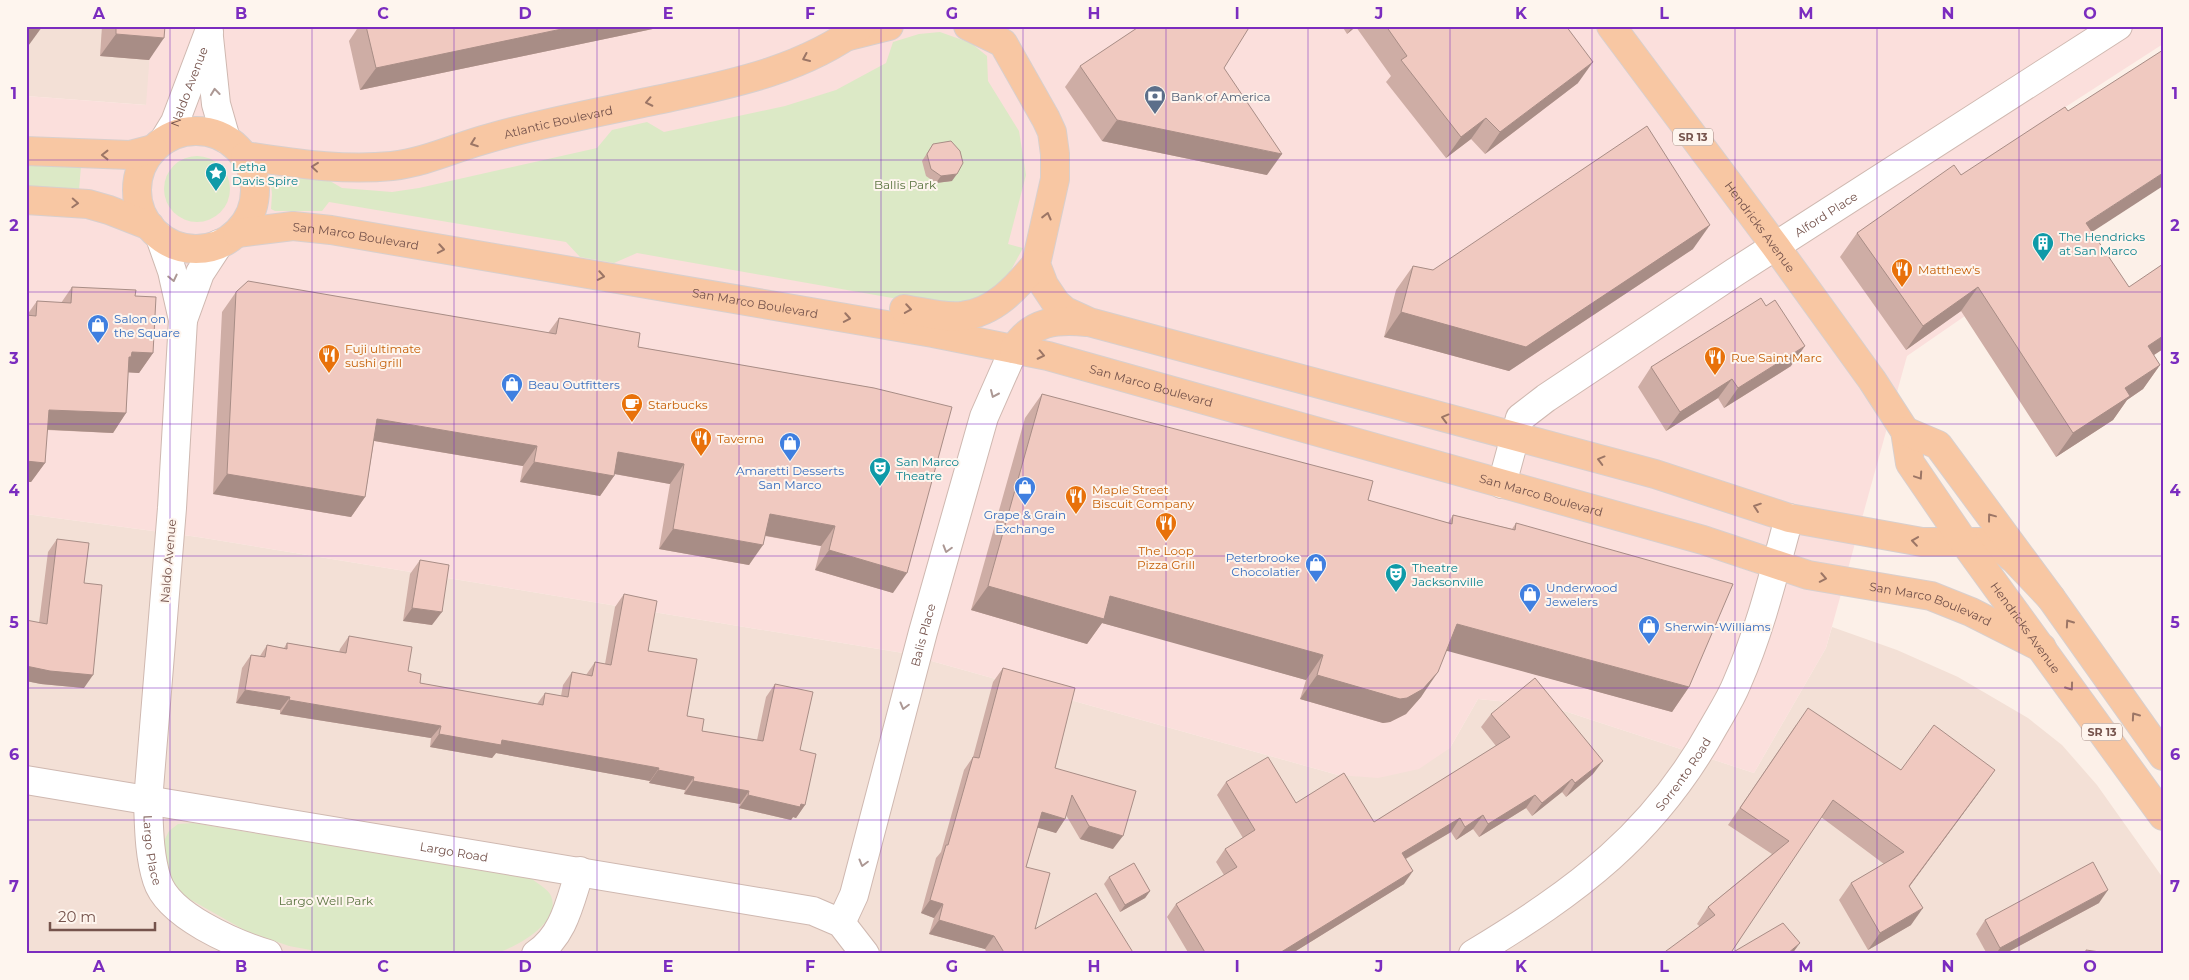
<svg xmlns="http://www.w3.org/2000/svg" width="2189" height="980" viewBox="0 0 2189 980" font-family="Montserrat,sans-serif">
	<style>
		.residential { fill: #f3e0d6 }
		.commercial { fill: #fbdfdc }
		.green { fill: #dce9c6 }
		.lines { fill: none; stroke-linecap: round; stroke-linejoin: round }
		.minor-casing { stroke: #cfb8b0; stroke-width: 30 }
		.major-casing { stroke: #d8cfcd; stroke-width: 30 }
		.minor { stroke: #fff; stroke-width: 28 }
		.major { stroke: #f8c7a3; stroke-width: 28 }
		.wall { fill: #ceada5 }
		.shaded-wall { fill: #a88d86 }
		.building { fill: #f0c9c0; stroke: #a88d86 }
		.oneway { stroke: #9c7666 }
		.oneway2 { stroke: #ac9894 }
		.grid { fill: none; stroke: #7b2cbf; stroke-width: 1; stroke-opacity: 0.55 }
		.labels { text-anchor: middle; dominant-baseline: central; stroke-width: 4; stroke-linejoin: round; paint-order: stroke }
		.shield { fill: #fef5ee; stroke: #9e847d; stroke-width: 1 }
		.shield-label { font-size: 11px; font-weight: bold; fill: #75534c }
		.street-label { font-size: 12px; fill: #75534c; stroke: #fef5ee }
		.service-label { font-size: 12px; fill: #4e5e75; stroke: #fef5ee; text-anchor: start }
		.culture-label { font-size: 12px; fill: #0d838f; stroke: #fef5ee; text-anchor: start }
		.park-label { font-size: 12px; fill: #5b7441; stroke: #fef5ee }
		.food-label { font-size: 12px; fill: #c56008; stroke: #fef5ee; text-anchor: start }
		.shop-label { font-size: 12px; fill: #366cbe; stroke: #fef5ee; text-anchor: start }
		.neatline { fill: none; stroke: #7b2cbf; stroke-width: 2 }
		.grid-label { font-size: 16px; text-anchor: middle; font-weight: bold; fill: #7b2cbf }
	</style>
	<rect width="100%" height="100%" fill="#fcf0e8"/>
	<g class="residential">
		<path d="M26,26H152L147,105L26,96Z"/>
		<path d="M26,514L198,537L903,653L1338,775L1450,748L1478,699L1549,706L1754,773L1826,648L1832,627L1897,650L1958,677L2028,718L2062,745L2097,785L2163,878V954H26Z"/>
	</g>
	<path class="commercial" d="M152,26H2163V44L2067,106L1943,190L2007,287L1907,356L1826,648L1754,773L1549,706L1478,699L1450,748L1419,769L1378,778L1338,775L903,653L198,537L26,514V96L146,105Z"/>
	<g class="green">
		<path d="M940,32L971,43L987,56L988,81L1019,131L1026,175L1008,244L1023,248L1005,281L995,291L968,304L932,305L637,253L614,263L580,257L566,242L329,202L322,211H275L271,209L272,194L270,176L330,181L342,188L392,192L419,188L597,148L612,130L647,122L664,132L785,106L836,90L886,63L893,42L919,34Z"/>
		<circle cx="197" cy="189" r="33"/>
		<path d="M26,162L81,166L79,190L26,187Z"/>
		<path d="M193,823L532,879C537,883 546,888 550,894C565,922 514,948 494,954H332L289,946L246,931L184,896L169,882L162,845L169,831L178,824Z"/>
	</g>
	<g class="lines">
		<g class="minor-casing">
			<g id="minor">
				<path d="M209,37L216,104L226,139"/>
				<path id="s1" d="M164,140L175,122L209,32"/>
				<path id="s2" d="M160,237L172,271L183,320L172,508L148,801C149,827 149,855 157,880C168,916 235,944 268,954"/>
				<path d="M183,320L200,273L219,244"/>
				<path id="s3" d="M1502,484L1520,418L1546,398L1735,272L2118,26"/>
				<path id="s4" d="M26,780L813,911L841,923L865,954"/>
				<path id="s5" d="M841,923L854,895L923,632L984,417L1014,349"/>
				<path d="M536,954C564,936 570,901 580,871"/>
				<path id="s6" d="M1473,954C1577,891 1654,835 1714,726C1722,712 1731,698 1737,683C1760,631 1774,573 1789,518"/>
			</g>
		</g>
		<g class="major-casing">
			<g id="major">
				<path d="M968,26L1003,43L1046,119L1052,132L1055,154V179L1036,264L1044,285L1056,303L1065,311L1089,322L1655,474L1789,518L1922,542H1980L1998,546L2015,560L2051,598"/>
				<path id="s7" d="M1611,26L1776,247L1872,380L1905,431L1910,463L1964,542L2163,816"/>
				<path d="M849,36L889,26"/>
				<circle cx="196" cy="190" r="59"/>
				<path d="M26,151L130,155L153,149"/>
				<path id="s8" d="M245,156C295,163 340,171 392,166C427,162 456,147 490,138C549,121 611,110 671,97C737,83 806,68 861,26"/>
				<path d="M26,200L88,204L109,210L150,226"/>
				<path id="s9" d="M237,233L293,226L331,230L933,333L1048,356L1703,540L1808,575L1931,596L1971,612L2042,648"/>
				<path d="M904,309C923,312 943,318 962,316C994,313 1017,287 1036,264"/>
				<path d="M1014,349C1031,321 1057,319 1087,322"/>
				<path d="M1905,431L1938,445L2051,598L2163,756"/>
			</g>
		</g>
		<use href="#minor" class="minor"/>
		<use href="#major" class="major"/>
	</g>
	<g class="wall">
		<path d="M102,26H165L149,60L100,56Z"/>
		<path d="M359,26H667L360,90L349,41Z"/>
		<path d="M1342,26H1566L1578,83L1485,154L1471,139L1446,158L1386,82L1391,76L1356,27L1347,34Z"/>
		<path d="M1080,66L1224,68L1267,175L1102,141L1065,87Z"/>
		<path d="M933,144L952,181L936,183L926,176L922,161Z"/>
		<path d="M1961,175L2092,232L2163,349L2154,355L2160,365L2143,389L2127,400L2113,420L2056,457L1961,311L1906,350L1840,257L1857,233Z"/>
		<path d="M1693,249L1509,371L1384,337L1396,290L1413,266L1433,270Z"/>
		<path d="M72,287L135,296L153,353L139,373L128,372L126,413L113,433L47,430L45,463L31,482H26V315H27L37,301L61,303Z"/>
		<path d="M236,292L548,333L559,318L638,347L874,388L893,593L815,570L821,546L765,536L749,565L659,549L670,484L614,474V476L600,496L520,482L523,466L374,441L365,497L351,517L213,494L222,312Z"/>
		<path d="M1766,306L1791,366L1724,408L1718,398L1666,431L1638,387L1651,367Z"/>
		<path d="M1042,394L1368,500L1448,523L1453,515L1512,529L1516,523L1689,687L1672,712L1447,650L1421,697L1406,714L1390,722L1383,723L1300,699L1306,680L1181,644L1102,623L1087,644L971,610L1025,418Z"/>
		<path d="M57,539L84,583V688L41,684L26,681V620L39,623L48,552Z"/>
		<path d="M420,560L432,625L403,621L410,574Z"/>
		<path d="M624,594L648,651L687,716L702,731L757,740L766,697L775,684L800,750L805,805L796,818L793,817L791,820L739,808L740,804L684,794L685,790L649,783L650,781L496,753L492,758L430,747L431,738L280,714V710L236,703L242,668L251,655L260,656L267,645L284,648L287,643L339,652L340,649L349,636L408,671L420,683L537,704L545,693L561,696L563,685L572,672L586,675L595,662L605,664L615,607Z"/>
		<path d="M1003,668L1055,768L1113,849L1080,839L1066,815L1065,819L1056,833L1037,827L1026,867L1035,929L1134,954H987L985,949L929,934L934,918L921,913L936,858L941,852L964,770L973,757L993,682Z"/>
		<path d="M1491,714L1593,774L1566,797L1562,792L1532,816L1526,808L1479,837L1473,829L1456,840L1451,832L1406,859L1404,884L1291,954H1189L1167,917L1176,904L1224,875L1216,862L1225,849L1243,838L1217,795L1226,782L1296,803L1374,822L1496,746L1481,727Z"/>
		<path d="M1796,725L1901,770H1995L1910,886L1911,925L1868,950L1839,900L1851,883L1884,864L1821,817L1730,954L1697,924L1708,907L1772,854L1728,825Z"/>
		<path d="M1109,877L1150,891L1145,898L1120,912L1104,884Z"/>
		<path d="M2099,903L2004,954H1987L1976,934L1985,920Z"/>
	</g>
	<g class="shaded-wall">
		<path d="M26,26L42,27L26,49Z"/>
		<path d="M576,26H667L360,90L376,68Z"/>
		<path d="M1353,26H1356L1347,34Z"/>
		<path d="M116,34L164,38L149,60L100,56Z"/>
		<path d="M1593,62L1578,83L1485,154L1500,132Z"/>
		<path d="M1486,118L1471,139L1446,158L1461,137Z"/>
		<path d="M1117,120L1282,154L1267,175L1102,141Z"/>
		<path d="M2163,173V186L2069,247L2086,223Z"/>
		<path d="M957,174L952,181L936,183L941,176Z"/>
		<path d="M1710,225L1693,249L1509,371L1384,337L1401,312Z"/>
		<path d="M1978,287L1961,311L1906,350L1923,326Z"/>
		<path d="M2163,336V349L2131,370L2148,346Z"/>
		<path d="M1805,346L1791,366L1724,408L1738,388Z"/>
		<path d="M132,352L153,353L139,373L121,372L118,376Z"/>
		<path d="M2160,365L2143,389L2127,400L2113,420L2056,457L2073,433L2125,388Z"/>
		<path d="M1732,379L1718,398L1666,431L1680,412Z"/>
		<path d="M49,410L126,413L113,433L35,429Z"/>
		<path d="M377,419L537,446L523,466L363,439Z"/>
		<path d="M618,452L684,464L670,484L604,472Z"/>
		<path d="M26,461L45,463L31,482H26Z"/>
		<path d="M534,462L614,476L600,496L520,482Z"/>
		<path d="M227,474L365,497L351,517L213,494Z"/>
		<path d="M770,514L835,526L821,546L756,534Z"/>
		<path d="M673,529L763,545L749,565L659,549Z"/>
		<path d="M829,550L907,573L893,593L815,570Z"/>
		<path d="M988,586L1110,596L1323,655L1306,680L1102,623L1087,644L971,610Z"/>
		<path d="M412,608L442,612L432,625L403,621Z"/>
		<path d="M1457,624L1689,687L1672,712L1440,649Z"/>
		<path d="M26,666L93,675L84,688L41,684L26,681Z"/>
		<path d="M1438,672L1421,697L1406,714L1390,722L1383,723L1300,699L1317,675Z"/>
		<path d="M245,690L290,697L280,710L236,703Z"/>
		<path d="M289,700L441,726L431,738L280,714Z"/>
		<path d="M439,734L502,740L659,768L650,781L496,753L492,758L430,747Z"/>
		<path d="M1603,761L1593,774L1566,797L1575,783Z"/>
		<path d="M658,770L694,777L685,790L649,783Z"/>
		<path d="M1995,770L1983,787L1897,903L1909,886Z"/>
		<path d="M1572,779L1562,792L1532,816L1542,803Z"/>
		<path d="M693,781L749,791L740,804L684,794Z"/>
		<path d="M748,795L805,805L796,818L793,817L791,820L739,808Z"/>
		<path d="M1535,795L1526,808L1479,837L1488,824Z"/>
		<path d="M1042,812L1065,819L1056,833L1032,826Z"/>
		<path d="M1483,815L1473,829L1456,840L1465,827Z"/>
		<path d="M1460,818L1451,832L1393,866L1402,853Z"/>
		<path d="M1089,826L1123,836L1113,849L1080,839Z"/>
		<path d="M1413,871L1404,884L1291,954H1278Z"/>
		<path d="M2108,890L2099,903L2004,954H1996L2000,948Z"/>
		<path d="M1150,891L1145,898L1120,912L1125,905Z"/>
		<path d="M930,900L943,904L934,918L921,913Z"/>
		<path d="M1923,908L1911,925L1868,950L1880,933Z"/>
		<path d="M939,920L994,936L985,949L929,934Z"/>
		<path d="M1800,943L1792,954H1787Z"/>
	</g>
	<g class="building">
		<path d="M116,26H165L164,38L116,34Z"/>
		<path d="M366,26H576L376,68Z"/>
		<path d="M1140,26H1250L1224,68L1282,154L1117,120L1080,66Z"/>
		<path d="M1386,26H1566L1593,62L1500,132L1486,118L1461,137L1401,60L1407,56Z"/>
		<path d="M2163,50V173L2086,223L2129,287L2163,264V336L2148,346L2160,365L2125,388L2130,396L2073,433L1978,287L1923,326L1857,233L1954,165L1961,175L2065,107L2068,111Z"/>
		<path d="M1647,126L1710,225L1526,347L1401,312L1413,266L1433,270Z"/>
		<path d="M951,141L960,151L963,163L957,174L941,176L931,169L927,154L933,144Z"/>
		<path d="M248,281L556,334L559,318L640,333L638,347L874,388L952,407L907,573L829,550L835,526L770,514L763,545L673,529L684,464L618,452L614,476L534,462L537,446L377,419L365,497L227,474L236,292Z"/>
		<path d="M72,287L136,290L135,296L156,297L153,353L132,352L131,357H129L126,413L49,410L45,463L26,461V315L36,316L37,301L71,303Z"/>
		<path d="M1761,298L1766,306L1775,300L1805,346L1738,388L1732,379L1680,412L1651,367Z"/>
		<path d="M1042,394L1373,481L1368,500L1452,524L1453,515L1515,530L1516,523L1733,584L1689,687L1457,624L1438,672L1423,689L1407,698L1400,699L1317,675L1323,655L1110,596L1104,619L988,586Z"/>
		<path d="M57,539L89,543L84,583L102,585L93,675L50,671L26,666V620L47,624Z"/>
		<path d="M420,560L449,565L442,612L412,608Z"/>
		<path d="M624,594L657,601L648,651L697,659L687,716L704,719L702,731L763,741L775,684L813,692L800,750L816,754L805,805L801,804L800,807L748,795L749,791L693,781L694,777L658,770L659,768L502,740L501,745L439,734L441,726L289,700L290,697L245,690L251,655L265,657L267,645L287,649V643L346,653L349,636L412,647L408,671L421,674L420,683L543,705L545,693L568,697L572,672L592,676L595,662L611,665Z"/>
		<path d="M1003,668L1075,688L1055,768L1136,791L1123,836L1089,826L1072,795L1065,819L1042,812L1026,867L1050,873L1035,929L1096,893L1134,954H1005L994,936L939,920L943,904L930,900L946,845H948L973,757L979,758Z"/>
		<path d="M1535,678L1603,761L1575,783L1572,779L1542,803L1535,795L1488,824L1483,815L1465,827L1460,818L1402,853L1413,871L1278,954H1206L1176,904L1237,867L1225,849L1255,830L1226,782L1268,757L1296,803L1344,773L1374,822L1510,737L1491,714Z"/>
		<path d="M1808,708L1901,770L1934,725L1995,770L1909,886L1923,908L1880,933L1851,883L1904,852L1833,800L1730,954H1662L1715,915L1708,907L1789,841L1740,808Z"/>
		<path d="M2093,862L2108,890L2000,948L1985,920Z"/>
		<path d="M1134,863L1150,891L1125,905L1109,877Z"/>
		<path d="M1783,923L1800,943L1787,954H1730Z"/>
		<path d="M2086,950L2114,954H2086Z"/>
	</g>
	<defs><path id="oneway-chevron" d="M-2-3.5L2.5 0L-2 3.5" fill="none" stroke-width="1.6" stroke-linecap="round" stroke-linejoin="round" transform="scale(1.25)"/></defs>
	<g class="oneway">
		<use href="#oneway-chevron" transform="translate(806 58) rotate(156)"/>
		<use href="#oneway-chevron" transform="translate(649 102) rotate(168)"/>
		<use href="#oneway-chevron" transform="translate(474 143) rotate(160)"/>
		<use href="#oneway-chevron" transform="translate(105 155) rotate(-180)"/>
		<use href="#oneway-chevron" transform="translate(315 167) rotate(-174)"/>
		<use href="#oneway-chevron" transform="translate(75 203) rotate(3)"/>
		<use href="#oneway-chevron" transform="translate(1047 216) rotate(-76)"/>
		<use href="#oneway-chevron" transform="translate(441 249) rotate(10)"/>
		<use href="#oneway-chevron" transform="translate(601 276) rotate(10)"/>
		<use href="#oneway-chevron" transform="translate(908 309) rotate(9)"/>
		<use href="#oneway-chevron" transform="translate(847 318) rotate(10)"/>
		<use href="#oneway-chevron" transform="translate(1041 355) rotate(12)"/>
		<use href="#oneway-chevron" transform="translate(1445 418) rotate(-165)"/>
		<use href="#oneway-chevron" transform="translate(1601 460) rotate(-165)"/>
		<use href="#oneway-chevron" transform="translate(1919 476) rotate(56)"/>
		<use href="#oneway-chevron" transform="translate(1757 507) rotate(-161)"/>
		<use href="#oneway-chevron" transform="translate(1991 517) rotate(-127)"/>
		<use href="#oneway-chevron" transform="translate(1915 541) rotate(-172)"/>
		<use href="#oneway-chevron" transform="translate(1823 578) rotate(11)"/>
		<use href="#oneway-chevron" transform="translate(2069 623) rotate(-125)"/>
		<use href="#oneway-chevron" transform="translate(2070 687) rotate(54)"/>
		<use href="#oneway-chevron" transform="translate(2135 716) rotate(-125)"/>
	</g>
	<g class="oneway2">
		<use href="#oneway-chevron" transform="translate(215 92) rotate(-96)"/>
		<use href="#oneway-chevron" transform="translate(173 278) rotate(77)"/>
		<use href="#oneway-chevron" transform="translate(994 394) rotate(114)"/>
		<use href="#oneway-chevron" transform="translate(947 549) rotate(106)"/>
		<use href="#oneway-chevron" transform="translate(904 706) rotate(105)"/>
		<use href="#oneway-chevron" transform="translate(863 863) rotate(105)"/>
	</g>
	<path class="grid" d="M170,26V954M312,26V954M454,26V954M597,26V954M739,26V954M881,26V954M1023,26V954M1166,26V954M1308,26V954M1450,26V954M1592,26V954M1735,26V954M1877,26V954M2019,26V954M26,160H2163M26,292H2163M26,424H2163M26,556H2163M26,688H2163M26,820H2163"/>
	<defs>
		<g id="bank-pin" transform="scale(1.125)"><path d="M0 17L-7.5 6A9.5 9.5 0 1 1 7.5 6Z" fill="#5c6f8a" stroke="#fef5ee"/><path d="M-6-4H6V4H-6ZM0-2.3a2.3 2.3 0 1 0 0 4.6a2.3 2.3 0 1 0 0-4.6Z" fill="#fff"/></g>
		<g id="sight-pin" transform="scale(1.125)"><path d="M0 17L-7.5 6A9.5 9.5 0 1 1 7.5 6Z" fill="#0f9aa8" stroke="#fef5ee"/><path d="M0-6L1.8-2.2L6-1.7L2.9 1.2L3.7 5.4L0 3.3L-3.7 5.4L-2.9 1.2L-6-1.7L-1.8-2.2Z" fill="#fff"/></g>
		<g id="building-pin" transform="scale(1.125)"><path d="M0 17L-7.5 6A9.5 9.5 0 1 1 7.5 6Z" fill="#0f9aa8" stroke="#fef5ee"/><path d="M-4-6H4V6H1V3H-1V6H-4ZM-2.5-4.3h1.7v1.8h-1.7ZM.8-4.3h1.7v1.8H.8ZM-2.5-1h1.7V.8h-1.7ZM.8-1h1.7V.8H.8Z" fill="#fff"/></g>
		<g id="restaurant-pin" transform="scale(1.125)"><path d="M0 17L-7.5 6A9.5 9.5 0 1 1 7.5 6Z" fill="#e8710a" stroke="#fef5ee"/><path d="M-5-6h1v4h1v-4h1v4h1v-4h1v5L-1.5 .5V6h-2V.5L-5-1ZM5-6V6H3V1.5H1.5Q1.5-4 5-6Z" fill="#fff"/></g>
		<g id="shop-pin" transform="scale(1.125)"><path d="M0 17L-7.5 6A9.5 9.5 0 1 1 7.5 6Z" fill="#3f7fe0" stroke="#fef5ee"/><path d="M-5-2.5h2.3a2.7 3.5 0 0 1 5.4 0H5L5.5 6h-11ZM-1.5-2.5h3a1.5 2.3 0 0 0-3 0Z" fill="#fff"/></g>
		<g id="cafe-pin" transform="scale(1.125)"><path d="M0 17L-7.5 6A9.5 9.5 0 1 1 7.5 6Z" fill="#e8710a" stroke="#fef5ee"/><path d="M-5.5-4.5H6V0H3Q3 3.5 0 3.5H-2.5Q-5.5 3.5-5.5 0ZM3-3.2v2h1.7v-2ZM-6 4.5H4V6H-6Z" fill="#fff"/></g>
		<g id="theatre-pin" transform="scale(1.125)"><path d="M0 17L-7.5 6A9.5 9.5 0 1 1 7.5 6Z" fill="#0f9aa8" stroke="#fef5ee"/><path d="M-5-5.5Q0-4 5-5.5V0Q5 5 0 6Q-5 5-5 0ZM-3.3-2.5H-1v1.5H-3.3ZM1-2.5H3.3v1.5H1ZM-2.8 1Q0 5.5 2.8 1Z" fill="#fff"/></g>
	</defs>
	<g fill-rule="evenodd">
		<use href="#bank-pin" x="1155" y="96"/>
		<use href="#sight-pin" x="216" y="173"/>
		<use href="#building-pin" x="2043" y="243"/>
		<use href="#restaurant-pin" x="1902" y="269"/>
		<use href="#shop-pin" x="98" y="325"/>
		<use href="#restaurant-pin" x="329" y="355"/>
		<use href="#restaurant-pin" x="1715" y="357"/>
		<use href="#shop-pin" x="512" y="384"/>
		<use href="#cafe-pin" x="632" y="404"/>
		<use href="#restaurant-pin" x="701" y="438"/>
		<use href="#shop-pin" x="790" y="443"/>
		<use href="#theatre-pin" x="880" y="468"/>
		<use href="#shop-pin" x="1025" y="487"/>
		<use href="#restaurant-pin" x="1076" y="496"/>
		<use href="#restaurant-pin" x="1166" y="523"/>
		<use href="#shop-pin" x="1316" y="564"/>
		<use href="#theatre-pin" x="1396" y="574"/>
		<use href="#shop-pin" x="1530" y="594"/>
		<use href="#shop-pin" x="1649" y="626"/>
	</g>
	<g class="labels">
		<g class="shield">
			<rect x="1673" y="128.5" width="40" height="17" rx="4"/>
			<rect x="2082" y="723.5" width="40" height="17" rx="4"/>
		</g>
		<g class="shield-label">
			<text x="1693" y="137">SR 13</text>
			<text x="2102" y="732">SR 13</text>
		</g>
		<g class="street-label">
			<text stroke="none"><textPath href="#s1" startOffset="59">Naldo Avenue</textPath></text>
			<text stroke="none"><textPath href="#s8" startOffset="320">Atlantic Boulevard</textPath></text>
			<text stroke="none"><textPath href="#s3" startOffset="436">Alford Place</textPath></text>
			<text stroke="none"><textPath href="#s7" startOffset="250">Hendricks Avenue</textPath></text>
			<text stroke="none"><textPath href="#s9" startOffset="120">San Marco Boulevard</textPath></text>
			<text stroke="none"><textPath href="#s9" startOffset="525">San Marco Boulevard</textPath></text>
			<text stroke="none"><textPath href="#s9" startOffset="930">San Marco Boulevard</textPath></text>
			<text stroke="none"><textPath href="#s9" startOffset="1335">San Marco Boulevard</textPath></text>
			<text transform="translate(168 561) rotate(-85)">Naldo Avenue</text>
			<text stroke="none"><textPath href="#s9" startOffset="1740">San Marco Boulevard</textPath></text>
			<text stroke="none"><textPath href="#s7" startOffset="734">Hendricks Avenue</textPath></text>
			<text stroke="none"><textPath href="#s5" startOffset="300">Balis Place</textPath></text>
			<text stroke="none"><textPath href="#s6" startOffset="279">Sorrento Road</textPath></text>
			<text stroke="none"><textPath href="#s2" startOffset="618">Largo Place</textPath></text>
			<text stroke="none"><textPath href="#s4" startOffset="434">Largo Road</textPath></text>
		</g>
		<g class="service-label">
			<text x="1171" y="96">Bank of America</text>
		</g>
		<g class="culture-label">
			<text x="232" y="166">Letha<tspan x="232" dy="14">Davis Spire</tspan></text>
			<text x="2059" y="236">The Hendricks<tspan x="2059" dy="14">at San Marco</tspan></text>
			<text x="896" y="461">San Marco<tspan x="896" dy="14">Theatre</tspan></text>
			<text x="1412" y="567">Theatre<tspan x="1412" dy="14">Jacksonville</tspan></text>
		</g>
		<g class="park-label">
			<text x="905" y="184">Ballis Park</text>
			<text x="326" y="900">Largo Well Park</text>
		</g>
		<g class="food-label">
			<text x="1918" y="269">Matthew's</text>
			<text x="345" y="348">Fuji ultimate<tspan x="345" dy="14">sushi grill</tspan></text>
			<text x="1731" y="357">Rue Saint Marc</text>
			<text x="648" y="404">Starbucks</text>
			<text x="717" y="438">Taverna</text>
			<text x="1092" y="489">Maple Street<tspan x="1092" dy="14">Biscuit Company</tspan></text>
			<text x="1166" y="550" text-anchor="middle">The Loop<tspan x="1166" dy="14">Pizza Grill</tspan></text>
		</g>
		<g class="shop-label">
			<text x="114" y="318">Salon on<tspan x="114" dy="14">the Square</tspan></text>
			<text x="528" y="384">Beau Outfitters</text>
			<text x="790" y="470" text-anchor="middle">Amaretti Desserts<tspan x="790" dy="14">San Marco</tspan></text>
			<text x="1025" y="514" text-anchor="middle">Grape &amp; Grain<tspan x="1025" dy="14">Exchange</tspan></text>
			<text x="1300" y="557" text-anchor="end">Peterbrooke<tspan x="1300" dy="14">Chocolatier</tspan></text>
			<text x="1546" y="587">Underwood<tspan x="1546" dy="14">Jewelers</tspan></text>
			<text x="1665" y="626">Sherwin-Williams</text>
		</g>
	</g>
	<rect width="2189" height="980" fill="none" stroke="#fef5ee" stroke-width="55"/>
	<path d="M50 922v8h105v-8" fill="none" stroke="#75534c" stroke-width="2.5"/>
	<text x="58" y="922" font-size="15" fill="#75534c" stroke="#fef5ee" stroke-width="4" paint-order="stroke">20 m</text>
	<rect x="28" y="28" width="2134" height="924" class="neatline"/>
	<g class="grid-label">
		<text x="99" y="19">A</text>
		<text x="241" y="19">B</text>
		<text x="383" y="19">C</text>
		<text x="525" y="19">D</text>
		<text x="668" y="19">E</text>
		<text x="810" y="19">F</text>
		<text x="952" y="19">G</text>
		<text x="1094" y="19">H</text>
		<text x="1237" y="19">I</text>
		<text x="1379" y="19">J</text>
		<text x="1521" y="19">K</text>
		<text x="1664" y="19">L</text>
		<text x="1806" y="19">M</text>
		<text x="1948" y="19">N</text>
		<text x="2090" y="19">O</text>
		<text x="14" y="99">1</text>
		<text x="2175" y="99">1</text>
		<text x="14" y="231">2</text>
		<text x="2175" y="231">2</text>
		<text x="14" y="364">3</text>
		<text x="2175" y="364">3</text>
		<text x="14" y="496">4</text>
		<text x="2175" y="496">4</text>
		<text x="14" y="628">5</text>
		<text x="2175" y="628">5</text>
		<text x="14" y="760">6</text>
		<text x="2175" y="760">6</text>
		<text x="14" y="892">7</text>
		<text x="2175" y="892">7</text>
		<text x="99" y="972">A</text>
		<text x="241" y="972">B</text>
		<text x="383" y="972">C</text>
		<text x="525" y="972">D</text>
		<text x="668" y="972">E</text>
		<text x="810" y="972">F</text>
		<text x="952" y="972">G</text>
		<text x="1094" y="972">H</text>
		<text x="1237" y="972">I</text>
		<text x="1379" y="972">J</text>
		<text x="1521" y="972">K</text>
		<text x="1664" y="972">L</text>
		<text x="1806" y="972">M</text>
		<text x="1948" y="972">N</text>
		<text x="2090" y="972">O</text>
	</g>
</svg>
